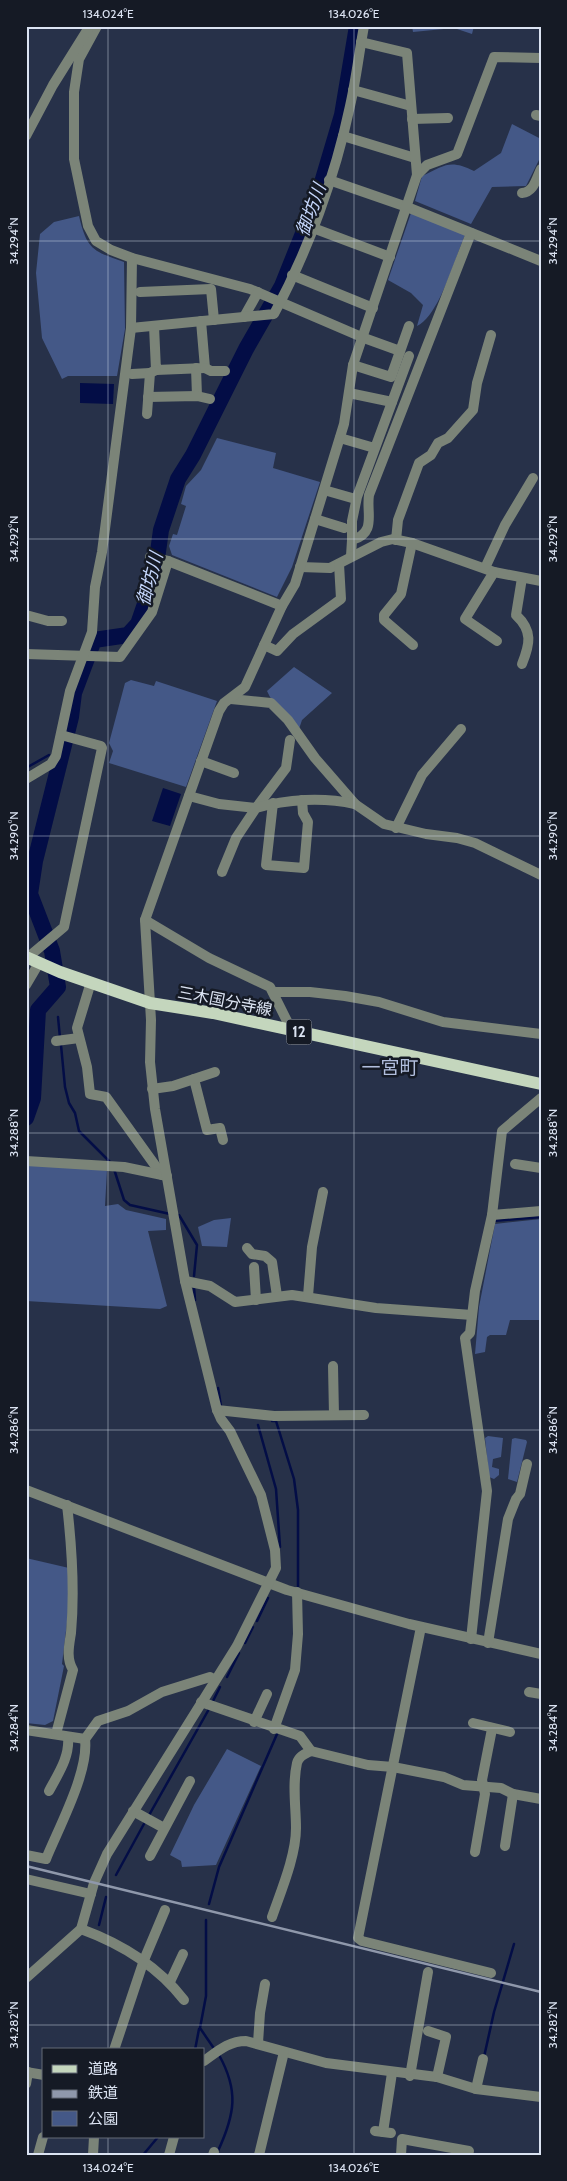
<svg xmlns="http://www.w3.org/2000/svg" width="567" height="2181" viewBox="0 0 567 2181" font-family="Cabin,'Noto Sans JP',sans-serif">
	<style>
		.green { fill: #445887 }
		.water { fill: #030d46 }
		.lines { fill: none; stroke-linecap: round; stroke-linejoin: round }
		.stream { stroke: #030d46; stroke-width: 2.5 }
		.river { stroke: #030d46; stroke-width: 16 }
		.minor { stroke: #7b8478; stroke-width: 10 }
		.primary { stroke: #c4d6bd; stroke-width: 12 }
		.rail { stroke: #8f98ab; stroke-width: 2.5 }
		.ticks { fill: none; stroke: #dbe3f2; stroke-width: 1; stroke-opacity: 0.45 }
		.labels { text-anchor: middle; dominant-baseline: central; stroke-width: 5; stroke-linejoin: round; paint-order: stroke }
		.shield { fill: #151a25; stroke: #a0a7b4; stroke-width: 1 }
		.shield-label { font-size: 15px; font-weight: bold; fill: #dbe3f2 }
		.street-label { font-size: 16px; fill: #dbe3f2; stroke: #151a25 }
		.water-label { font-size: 18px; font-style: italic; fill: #c5d6fb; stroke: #151a25 }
		.quarter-label { font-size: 19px; fill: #b1bedd; stroke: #151a25 }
		.neatline { fill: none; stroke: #dbe3f2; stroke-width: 2 }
		.ticks-label { font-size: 12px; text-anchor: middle; fill: #dbe3f2 }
	</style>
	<rect width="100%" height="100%" fill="#273149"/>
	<g class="green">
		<path d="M412,26H474L472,34L454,28L413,32Z"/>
		<path d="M512,124L541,139V156L526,186L492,187L471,224L415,201L422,176C445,165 450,159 474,171L501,153Z"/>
		<path d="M411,213L465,235C455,258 439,316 417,326L423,305L411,293L388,280Z"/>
		<path d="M79,216C87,250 93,251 124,262L125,329L117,376H68L62,379L42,338L36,273L40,234L54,222Z"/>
		<path d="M217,438L276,453L273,468L320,482L292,567L277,597L172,555L169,546L173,534L177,535L186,506L181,504L186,486L201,470Z"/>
		<path d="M294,667L332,693L302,720L298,732L270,697L267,691Z"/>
		<path d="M131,680L154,686L156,681L217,701L186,787L109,763L113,751L109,743L125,683Z"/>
		<path d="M26,1165L107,1170L105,1206L118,1204L126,1210L166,1219V1230L148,1231L167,1306L160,1309L26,1301Z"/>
		<path d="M231,1218L227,1247L202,1246L198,1227L214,1220Z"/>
		<path d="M541,1219V1320H510L506,1335H490L487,1337L485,1352L475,1354L479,1307L495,1224Z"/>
		<path d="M488,1436L503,1438L501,1457L493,1459L492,1467L499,1469V1475L494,1479L489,1477L485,1438Z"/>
		<path d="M515,1438L526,1440L527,1442L517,1482L508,1479L512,1439Z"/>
		<path d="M26,1558L69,1568V1606L62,1664L64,1666L53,1721L45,1725L26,1723Z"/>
		<path d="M227,1749L261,1766L216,1865L182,1867L181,1861L170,1855L194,1805Z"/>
	</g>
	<g class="water">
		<path d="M80,383L114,384L113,404L80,403Z"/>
		<path d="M163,788L181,794L170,826L152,821Z"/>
	</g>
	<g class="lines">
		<g class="stream">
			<path d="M26,768L49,755"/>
			<path d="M58,1017L60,1038"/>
			<path d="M61,1045L65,1087L69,1103L75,1113L79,1131L111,1163"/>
			<path d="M114,1169L124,1200L130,1205L170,1214"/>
			<path d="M179,1215L197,1245L194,1276"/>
			<path d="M493,1221L541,1217"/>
			<path d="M194,1287L195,1300"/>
			<path d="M218,1388L221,1406"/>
			<path d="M272,1421H276L294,1479L298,1510V1588"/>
			<path d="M258,1425L276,1489L280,1547"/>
			<path d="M257,1621L268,1598"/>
			<path d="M245,1643L253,1627"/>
			<path d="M227,1677L239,1653"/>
			<path d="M212,1703L220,1687"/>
			<path d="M148,1817L209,1709"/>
			<path d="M116,1875L145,1822"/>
			<path d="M209,1904L219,1867L277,1734"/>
			<path d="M206,1920V1996L200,2028L215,2050"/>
			<path d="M99,1925L106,1897"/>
			<path d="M195,2050L199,2029"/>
			<path d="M484,2057L494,2012L514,1944"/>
			<path d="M218,2151C235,2114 239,2091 219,2055"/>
			<path d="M143,2155L158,2137"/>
		</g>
		<path class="river" d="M26,1118L33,1098L38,1010L58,987L52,951L30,894L35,861L71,717L74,693L94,640L128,635L138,624L147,598L157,559L161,530L178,479L193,455L246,349L282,286L318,196L342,115L357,26"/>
		<g class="minor">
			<path d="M97,26L79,59L74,92V159L88,226L96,241L111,250L132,258L250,289L364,338L400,351"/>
			<path d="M353,90L411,106"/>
			<path d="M536,115L541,116"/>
			<path d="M412,119L448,118"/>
			<path d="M26,136L53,85L88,29"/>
			<path d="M343,136L415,158"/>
			<path d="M417,175L427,165L457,154L494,57L541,58"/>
			<path d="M329,180L407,207L541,261"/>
			<path d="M522,193C534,192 536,179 541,169"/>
			<path d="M313,228L390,257"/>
			<path d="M292,275L373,308"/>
			<path d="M140,292L211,289L214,320"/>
			<path d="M244,317L258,292"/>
			<path d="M154,326L156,370L205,368L201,321"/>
			<path d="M131,328L274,314C308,251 335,177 350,106C356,80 359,53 364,26"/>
			<path d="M353,365L391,377L409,326"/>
			<path d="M196,368L197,396"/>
			<path d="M205,368L211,371H225"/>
			<path d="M132,374L150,373"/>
			<path d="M349,393L392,402"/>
			<path d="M148,397L197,396L210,399"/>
			<path d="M147,414L150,373L156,370"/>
			<path d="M340,438L371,447"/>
			<path d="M324,490L352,498"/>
			<path d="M315,519L344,528"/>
			<path d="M352,540V521L357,497L409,356"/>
			<path d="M396,540L398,520L419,463L431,455L438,443L448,438L473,410L477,383L491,335"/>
			<path d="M412,543L401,594L384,615V620L413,645"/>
			<path d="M351,556L352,540C377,533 366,513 369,495L471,233"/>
			<path d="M150,557L168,561"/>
			<path d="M300,567L330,568L381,542L393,539L412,543L494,572L541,581"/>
			<path d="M485,568L505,525L533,478"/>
			<path d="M494,572L465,619L497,641"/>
			<path d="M26,615L48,621H62"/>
			<path d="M264,645L277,651L293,634L341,599L339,564"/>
			<path d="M26,654L120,657L152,612L168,561L282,606"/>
			<path d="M522,664C530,644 533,631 516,615L522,578"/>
			<path d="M231,699L271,703L288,720L315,758L355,804L384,824L426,834L457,838L475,843L541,875"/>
			<path d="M201,761L234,773"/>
			<path d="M26,779L51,764L56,756L70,691L92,632L95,587L102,552L131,328L132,258"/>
			<path d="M189,796L219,804L256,808L286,768L290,740"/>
			<path d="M273,803L266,865L304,868L308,822L303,813L302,800"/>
			<path d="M396,828L422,775L461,729"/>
			<path d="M222,872L236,838L256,808C287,799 323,797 355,804"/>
			<path d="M145,920L209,958L270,987L292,1031"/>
			<path d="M27,958L64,927L102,748L101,746L61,735"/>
			<path d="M91,982L77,1028L87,1067L90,1094L106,1097L162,1175"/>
			<path d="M26,985L39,963"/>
			<path d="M273,992H310L345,996L379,1002L443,1022L541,1034"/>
			<path d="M56,1041L79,1038"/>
			<path d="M194,1079L207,1130L220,1128L223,1140"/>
			<path d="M152,1089L173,1086L215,1072"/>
			<path d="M26,1161L124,1167L167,1176"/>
			<path d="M515,1164L541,1168"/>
			<path d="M492,1215L541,1211"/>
			<path d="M247,1248L252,1254L265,1256L272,1262L277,1296"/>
			<path d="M254,1267L256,1300"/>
			<path d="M185,1281L210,1286L235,1302L292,1295L376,1308L472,1315"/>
			<path d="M308,1296L312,1247L323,1192"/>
			<path d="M333,1366L334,1415"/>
			<path d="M217,1410L274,1416L364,1415"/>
			<path d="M26,1490L287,1590L409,1624L541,1654"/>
			<path d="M421,1627L358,1938L362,1941L491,1973"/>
			<path d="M471,1639L487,1491L465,1338L470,1333L475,1291L492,1215L502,1131L541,1098"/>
			<path d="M488,1643L508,1519L516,1499L520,1494L527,1464"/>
			<path d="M529,1692L541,1694"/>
			<path d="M201,1702L300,1736L311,1751L368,1765L393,1767L444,1777L463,1785L501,1788L513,1794L541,1799"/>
			<path d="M254,1722L267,1694"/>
			<path d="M473,1723L510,1732"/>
			<path d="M274,1729L295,1670L298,1634L297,1592"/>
			<path d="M26,1730L85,1739L98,1721L128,1711L162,1692L210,1677L215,1680"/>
			<path d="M56,1734L73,1670C66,1658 69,1646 71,1633C75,1589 72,1548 67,1505"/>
			<path d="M49,1791C58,1774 70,1757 68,1737"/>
			<path d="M133,1811L164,1828"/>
			<path d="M505,1846L513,1794"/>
			<path d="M475,1852L485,1794L482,1780L492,1729"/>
			<path d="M26,1855L46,1859C59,1827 89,1772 85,1739"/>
			<path d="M150,1856L190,1781"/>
			<path d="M26,1879L91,1894"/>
			<path d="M272,1917C281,1891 296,1856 296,1828C296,1807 292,1785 297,1763C299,1756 305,1754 311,1751"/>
			<path d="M81,1929C122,1944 157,1965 184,2000"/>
			<path d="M26,1978L81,1929L94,1883L107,1854L237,1646L276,1568L275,1550L261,1495L230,1431L221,1419L217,1410L185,1281L155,1109L150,1062L151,1020L145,920L219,711L224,703L245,687L282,606L295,584L344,424L353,365L417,175L407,53L361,42"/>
			<path d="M170,1982L183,1954"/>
			<path d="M428,2031L446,2037L437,2077"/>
			<path d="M258,2043L260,2013L265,1984"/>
			<path d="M114,2050L144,1960L165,1910"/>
			<path d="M204,2061C218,2051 229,2041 246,2041L326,2063L437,2077L476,2089L541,2097"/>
			<path d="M26,2072L44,2075"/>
			<path d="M410,2076L428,1972"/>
			<path d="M26,2084L28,2072"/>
			<path d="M476,2089L483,2059"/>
			<path d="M375,2131L391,2133"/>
			<path d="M383,2132L392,2073"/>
			<path d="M38,2155L43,2137"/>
			<path d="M93,2155L94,2137"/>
			<path d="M169,2155L174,2137"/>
			<path d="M213,2155L214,2152"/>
			<path d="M259,2155L284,2052"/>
			<path d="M401,2155L402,2139L469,2151"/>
		</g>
		<path class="primary" d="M26,957L60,972L150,1003L213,1013L541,1084"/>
		<path class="rail" d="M26,1866L541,1992"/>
	</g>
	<path class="ticks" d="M108,26V2050M354,26V2155M26,241H541M26,539H541M26,836H541M26,1133H541M26,1430H541M26,1728H541M26,2025H541M108,2137V2155"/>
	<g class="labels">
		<rect class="shield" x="286.5" y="1019.5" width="25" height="25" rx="4"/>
		<g class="shield-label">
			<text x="299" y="1032">12</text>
		</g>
		<g class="street-label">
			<text transform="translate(225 1001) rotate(11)">三木国分寺線</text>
		</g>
		<g class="water-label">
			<text transform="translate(311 210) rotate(-70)">御坊川</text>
			<text transform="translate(150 579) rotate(-75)">御坊川</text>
		</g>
		<g class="quarter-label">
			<text x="390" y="1067">一宮町</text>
		</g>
	</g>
	<rect width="567" height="2181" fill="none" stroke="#151a25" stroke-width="55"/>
	<rect x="42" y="2048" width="162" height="90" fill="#151a25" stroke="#646a77"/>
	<rect x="52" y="2065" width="25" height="8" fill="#c4d6bd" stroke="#646a77"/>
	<text x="88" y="2074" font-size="15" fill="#dbe3f2">道路</text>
	<rect x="52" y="2090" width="25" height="8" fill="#8f98ab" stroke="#646a77"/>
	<text x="88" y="2098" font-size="15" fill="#dbe3f2">鉄道</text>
	<rect x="52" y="2111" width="25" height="15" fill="#445887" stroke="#646a77"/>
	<text x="88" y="2124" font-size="15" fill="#dbe3f2">公園</text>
	<rect x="28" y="28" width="512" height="2126" class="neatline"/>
	<g class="ticks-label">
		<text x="108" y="18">134.024°E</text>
		<text x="354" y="18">134.026°E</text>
		<text transform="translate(14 241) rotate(-90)" y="4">34.294°N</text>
		<text transform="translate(553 241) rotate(-90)" y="4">34.294°N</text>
		<text transform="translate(14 539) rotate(-90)" y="4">34.292°N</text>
		<text transform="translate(553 539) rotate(-90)" y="4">34.292°N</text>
		<text transform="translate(14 836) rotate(-90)" y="4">34.290°N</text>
		<text transform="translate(553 836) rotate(-90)" y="4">34.290°N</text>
		<text transform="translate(14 1133) rotate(-90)" y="4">34.288°N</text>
		<text transform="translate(553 1133) rotate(-90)" y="4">34.288°N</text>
		<text transform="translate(14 1430) rotate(-90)" y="4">34.286°N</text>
		<text transform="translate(553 1430) rotate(-90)" y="4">34.286°N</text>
		<text transform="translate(14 1728) rotate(-90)" y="4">34.284°N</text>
		<text transform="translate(553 1728) rotate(-90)" y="4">34.284°N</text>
		<text transform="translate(14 2025) rotate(-90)" y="4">34.282°N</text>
		<text transform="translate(553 2025) rotate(-90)" y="4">34.282°N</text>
		<text x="108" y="2172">134.024°E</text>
		<text x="354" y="2172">134.026°E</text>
	</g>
</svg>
